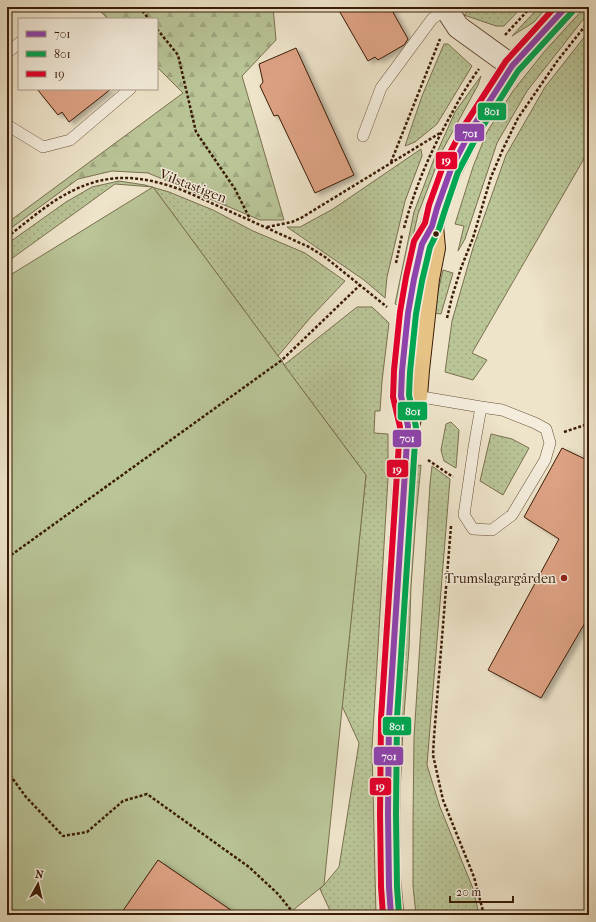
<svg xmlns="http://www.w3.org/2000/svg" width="596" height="922" viewBox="0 0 596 922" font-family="'IM FELL French Canon',serif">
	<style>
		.grass { fill: url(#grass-dots); stroke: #7a704e }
		.forest { fill: url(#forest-firs); stroke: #7a704e }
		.park { fill: #b9c497; stroke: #7a704e }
		.building { fill: #dda284; stroke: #3b1c05; filter: url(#shadow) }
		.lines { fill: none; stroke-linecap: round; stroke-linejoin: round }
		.service-casing { stroke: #684e36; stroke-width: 12 }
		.minor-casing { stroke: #684e36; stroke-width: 24 }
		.primary-casing { stroke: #3b1c05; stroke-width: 24 }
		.path { stroke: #3b1c05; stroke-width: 2.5; stroke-dasharray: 3 2; stroke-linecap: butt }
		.service { stroke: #f4eddd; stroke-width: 11 }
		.minor { stroke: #f4eddd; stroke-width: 22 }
		.primary { stroke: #e7c285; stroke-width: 22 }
		.bus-1-casing { stroke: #f4eddd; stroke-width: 9 }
		.bus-2-casing { stroke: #f4eddd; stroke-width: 9 }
		.bus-3-casing { stroke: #f4eddd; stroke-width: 9 }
		.bus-1 { stroke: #8e44ad; stroke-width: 6 }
		.bus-2 { stroke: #00a651; stroke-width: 6 }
		.bus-3 { stroke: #e4002b; stroke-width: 6 }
		.bus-dot { fill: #3b1c05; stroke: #f4eddd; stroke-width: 1.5 }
		.poi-dot { fill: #8f2418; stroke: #f4eddd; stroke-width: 1.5 }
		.labels { text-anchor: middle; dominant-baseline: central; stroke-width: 3; stroke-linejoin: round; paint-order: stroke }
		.street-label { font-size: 14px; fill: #3b1c05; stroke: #f4eddd }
		.poi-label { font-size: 14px; fill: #3b1c05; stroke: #f4eddd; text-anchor: end }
		.line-badge { stroke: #f4eddd; stroke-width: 1.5 }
		.badge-label { font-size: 11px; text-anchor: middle; font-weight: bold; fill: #fff }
	</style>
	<defs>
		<pattern id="grass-dots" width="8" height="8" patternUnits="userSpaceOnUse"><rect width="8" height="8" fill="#b9c497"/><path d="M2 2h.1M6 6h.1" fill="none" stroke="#a0a881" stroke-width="1.8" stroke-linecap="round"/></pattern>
		<pattern id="forest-firs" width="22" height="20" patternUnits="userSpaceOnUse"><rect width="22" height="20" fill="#b9c497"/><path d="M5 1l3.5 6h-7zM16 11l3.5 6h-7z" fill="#a0a881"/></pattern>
		<filter id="shadow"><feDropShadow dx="4.5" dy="2.5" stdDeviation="2" flood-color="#0004"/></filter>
	</defs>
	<rect width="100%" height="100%" fill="#eee4ca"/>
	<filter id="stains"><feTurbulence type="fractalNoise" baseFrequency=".005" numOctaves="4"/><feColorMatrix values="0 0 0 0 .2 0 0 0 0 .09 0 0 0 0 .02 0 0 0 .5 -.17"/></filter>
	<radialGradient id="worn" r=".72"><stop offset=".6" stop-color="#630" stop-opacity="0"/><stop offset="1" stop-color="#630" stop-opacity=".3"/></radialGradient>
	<g class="grass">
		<path d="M472,7H522L504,26H496L464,15Z"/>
		<path d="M539,7H547L534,22L512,36Z"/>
		<path d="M585,7H589V12L527,91L497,143L465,239L458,251L464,226L455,224L473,167L487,132L513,91L544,52Z"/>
		<path d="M589,31V150L472,353L487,360L473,380L445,372L452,321L473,248L506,155L545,87Z"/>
		<path d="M444,44H448L472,66L437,124L415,142L405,146L422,96Z"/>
		<path d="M481,76L478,85L442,151L418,214L398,305L395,304L414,212L434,159L455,112Z"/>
		<path d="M421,149L422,156L405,201L387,277L385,298L364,280L287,227H300L333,209Z"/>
		<path d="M119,181L145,185L169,192L213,210L253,231L305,253L345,281L310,318L278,356L153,187L115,184L7,262V244L66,202L92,187Z"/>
		<path d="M443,270L453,273L441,314L433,313Z"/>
		<path d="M357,307H372L389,323L382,381L380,411H375L374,433L388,434V478L372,748L376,915H332L320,889L324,885L339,867L359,743L342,706L366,475L284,365Z"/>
		<path d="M451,422L459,430L456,468L444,461L441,450L446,424Z"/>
		<path d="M491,434L512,439L529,448L503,495L480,481Z"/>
		<path d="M421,465L416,516L411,587L409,648L403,728L400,794L399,861L404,915H401L397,854V773L414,490L417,466Z"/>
		<path d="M432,466L450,479L427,765L440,807L474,891L479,915H416L413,886V822L414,738L430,484Z"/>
	</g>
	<path class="forest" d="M96,7H273L276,40L242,76L284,220H260L148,173L112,171L78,179L7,231V223L183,93L157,67V19H108Z"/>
	<path class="park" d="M153,187L278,356L282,360L284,365L366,475L324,885L287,915H7V277Z"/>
	<g class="building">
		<path d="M337,7H390L408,39L404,45L378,60L375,57L368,61Z"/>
		<path d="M296,48L354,175L315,193L278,115L274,116L260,86L263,82L259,64Z"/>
		<path d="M37,89H111L69,122L62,112L58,115Z"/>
		<path d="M562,448L589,461V616L541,698L488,670L559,539L524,517Z"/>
		<path d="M158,860L238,915H120Z"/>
	</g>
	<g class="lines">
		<g class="service-casing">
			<g id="service">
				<path d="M7,53L19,43"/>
				<path d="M7,125L43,147L70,140L130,89"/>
				<path d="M363,136L381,88L432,19L448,7"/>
				<path d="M416,396L481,407L474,447L464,515L473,529L492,530L512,515L545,460L550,443L546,429L535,423L502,410L481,407"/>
			</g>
		</g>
		<g class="minor-casing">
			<path id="minor" d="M445,7L458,27L512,66"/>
		</g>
		<g class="primary-casing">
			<g id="primary">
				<path d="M425,238L432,226L437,208L451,169L471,130L512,66L566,7"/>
				<path d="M402,384V371L408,313L415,275"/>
				<path d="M391,915L389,887L388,814L389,718L408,426L416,396L418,370L428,279L434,248L432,226"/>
			</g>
		</g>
		<g class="path">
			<path d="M139,7L149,19"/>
			<path d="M157,29L178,55L196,132L235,189L250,219"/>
			<path d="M505,35L531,7"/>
			<path d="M391,162L440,39"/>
			<path d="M267,227L292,222L301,218L440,133"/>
			<path d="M404,228C415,187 431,150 452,113C460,98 469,82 479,69"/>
			<path d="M7,237C23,225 39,211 56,200C102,171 138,173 187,192L309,247L325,257L387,307"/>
			<path d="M396,263L402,235"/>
			<path d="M447,318L452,297L461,268L473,238L491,177L503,149L518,118L558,60L589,21"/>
			<path d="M564,432L588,424L589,422"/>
			<path d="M428,460L453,477"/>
			<path d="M451,526L434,737L433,755L443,800L474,877L484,915"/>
			<path d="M7,558L282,360L360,285"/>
			<path d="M7,771L26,797L63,836L87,832L123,801L147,794L249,867L278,894L295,915"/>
		</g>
		<use href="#service" class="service"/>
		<use href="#minor" class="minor"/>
		<use href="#primary" class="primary"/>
		<g class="bus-1-casing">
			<path id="bus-1" d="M391,915L389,887L388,814L389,718L408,426L401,396L402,371L408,313L414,279L422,244L432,226L437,208L451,169L471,130L512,66L566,7"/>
		</g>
		<g class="bus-2-casing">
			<path id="bus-2" d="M399,914L397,887L396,814L397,718L416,427L409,395L410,372L416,314L422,281L430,247L439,229L445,210L458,172L478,134L518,71L572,12"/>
		</g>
		<g class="bus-3-casing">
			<path id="bus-3" d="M383,915L381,887L380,814L381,718L400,427L393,397L394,370L400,312L406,277L414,241L425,223L429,205L443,166L464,126L506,61L555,7"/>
		</g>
		<use href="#bus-1" class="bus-1"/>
		<use href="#bus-2" class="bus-2"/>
		<use href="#bus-3" class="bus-3"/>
	</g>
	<circle class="bus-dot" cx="436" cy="234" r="3.5"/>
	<circle class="poi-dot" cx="564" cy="578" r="4"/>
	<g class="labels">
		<g class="street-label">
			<text transform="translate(193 186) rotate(21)">Vilstastigen</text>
		</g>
		<g class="poi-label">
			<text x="556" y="578">Trumslagargården</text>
		</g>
	</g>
	<g class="line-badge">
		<rect x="477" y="102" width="30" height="19" rx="4" fill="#00a651"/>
		<rect x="454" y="123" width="31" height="19" rx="4" fill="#8e44ad"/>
		<rect x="435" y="151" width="23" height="19" rx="4" fill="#e4002b"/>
		<rect x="397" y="401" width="31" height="20" rx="4" fill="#00a651"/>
		<rect x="392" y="429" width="30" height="19" rx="4" fill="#8e44ad"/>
		<rect x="386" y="459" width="23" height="19" rx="4" fill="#e4002b"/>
		<rect x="382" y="716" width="30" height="20" rx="4" fill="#00a651"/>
		<rect x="373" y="746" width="31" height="20" rx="4" fill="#8e44ad"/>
		<rect x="369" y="777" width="23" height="19" rx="4" fill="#e4002b"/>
	</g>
	<g class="badge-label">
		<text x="492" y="115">801</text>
		<text x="470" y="137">701</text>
		<text x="446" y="164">19</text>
		<text x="413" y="415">801</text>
		<text x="407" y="442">701</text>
		<text x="397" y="473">19</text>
		<text x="397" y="730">801</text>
		<text x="389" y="760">701</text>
		<text x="380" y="790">19</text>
	</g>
	<rect width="596" height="922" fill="none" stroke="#eee4ca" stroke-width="24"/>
	<rect x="8" y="8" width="580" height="906" fill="none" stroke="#3b1c05" stroke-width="2"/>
	<rect x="12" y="12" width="572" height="898" fill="none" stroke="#3b1c05"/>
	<rect x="18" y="18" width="140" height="72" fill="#f4eddd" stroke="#aa9987"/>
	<rect x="26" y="31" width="20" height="6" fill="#8e44ad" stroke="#aa9987"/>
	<text x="54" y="38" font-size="12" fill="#3b1c05">701</text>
	<rect x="26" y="51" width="20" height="6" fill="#00a651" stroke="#aa9987"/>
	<text x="54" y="58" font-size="12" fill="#3b1c05">801</text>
	<rect x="26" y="71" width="20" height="6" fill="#e4002b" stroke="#aa9987"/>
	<text x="54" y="78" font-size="12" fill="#3b1c05">19</text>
	<g transform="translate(38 884) rotate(8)" stroke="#f4eddd" stroke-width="3" paint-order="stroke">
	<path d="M0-3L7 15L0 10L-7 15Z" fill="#3b1c05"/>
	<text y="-6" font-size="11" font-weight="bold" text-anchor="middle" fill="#3b1c05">N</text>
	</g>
	<path d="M450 896v6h63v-6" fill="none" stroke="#3b1c05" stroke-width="2"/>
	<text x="456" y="896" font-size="12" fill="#3b1c05" stroke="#f4eddd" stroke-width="3" paint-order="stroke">20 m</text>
	<rect width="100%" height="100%" filter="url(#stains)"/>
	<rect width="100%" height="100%" fill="url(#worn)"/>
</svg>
